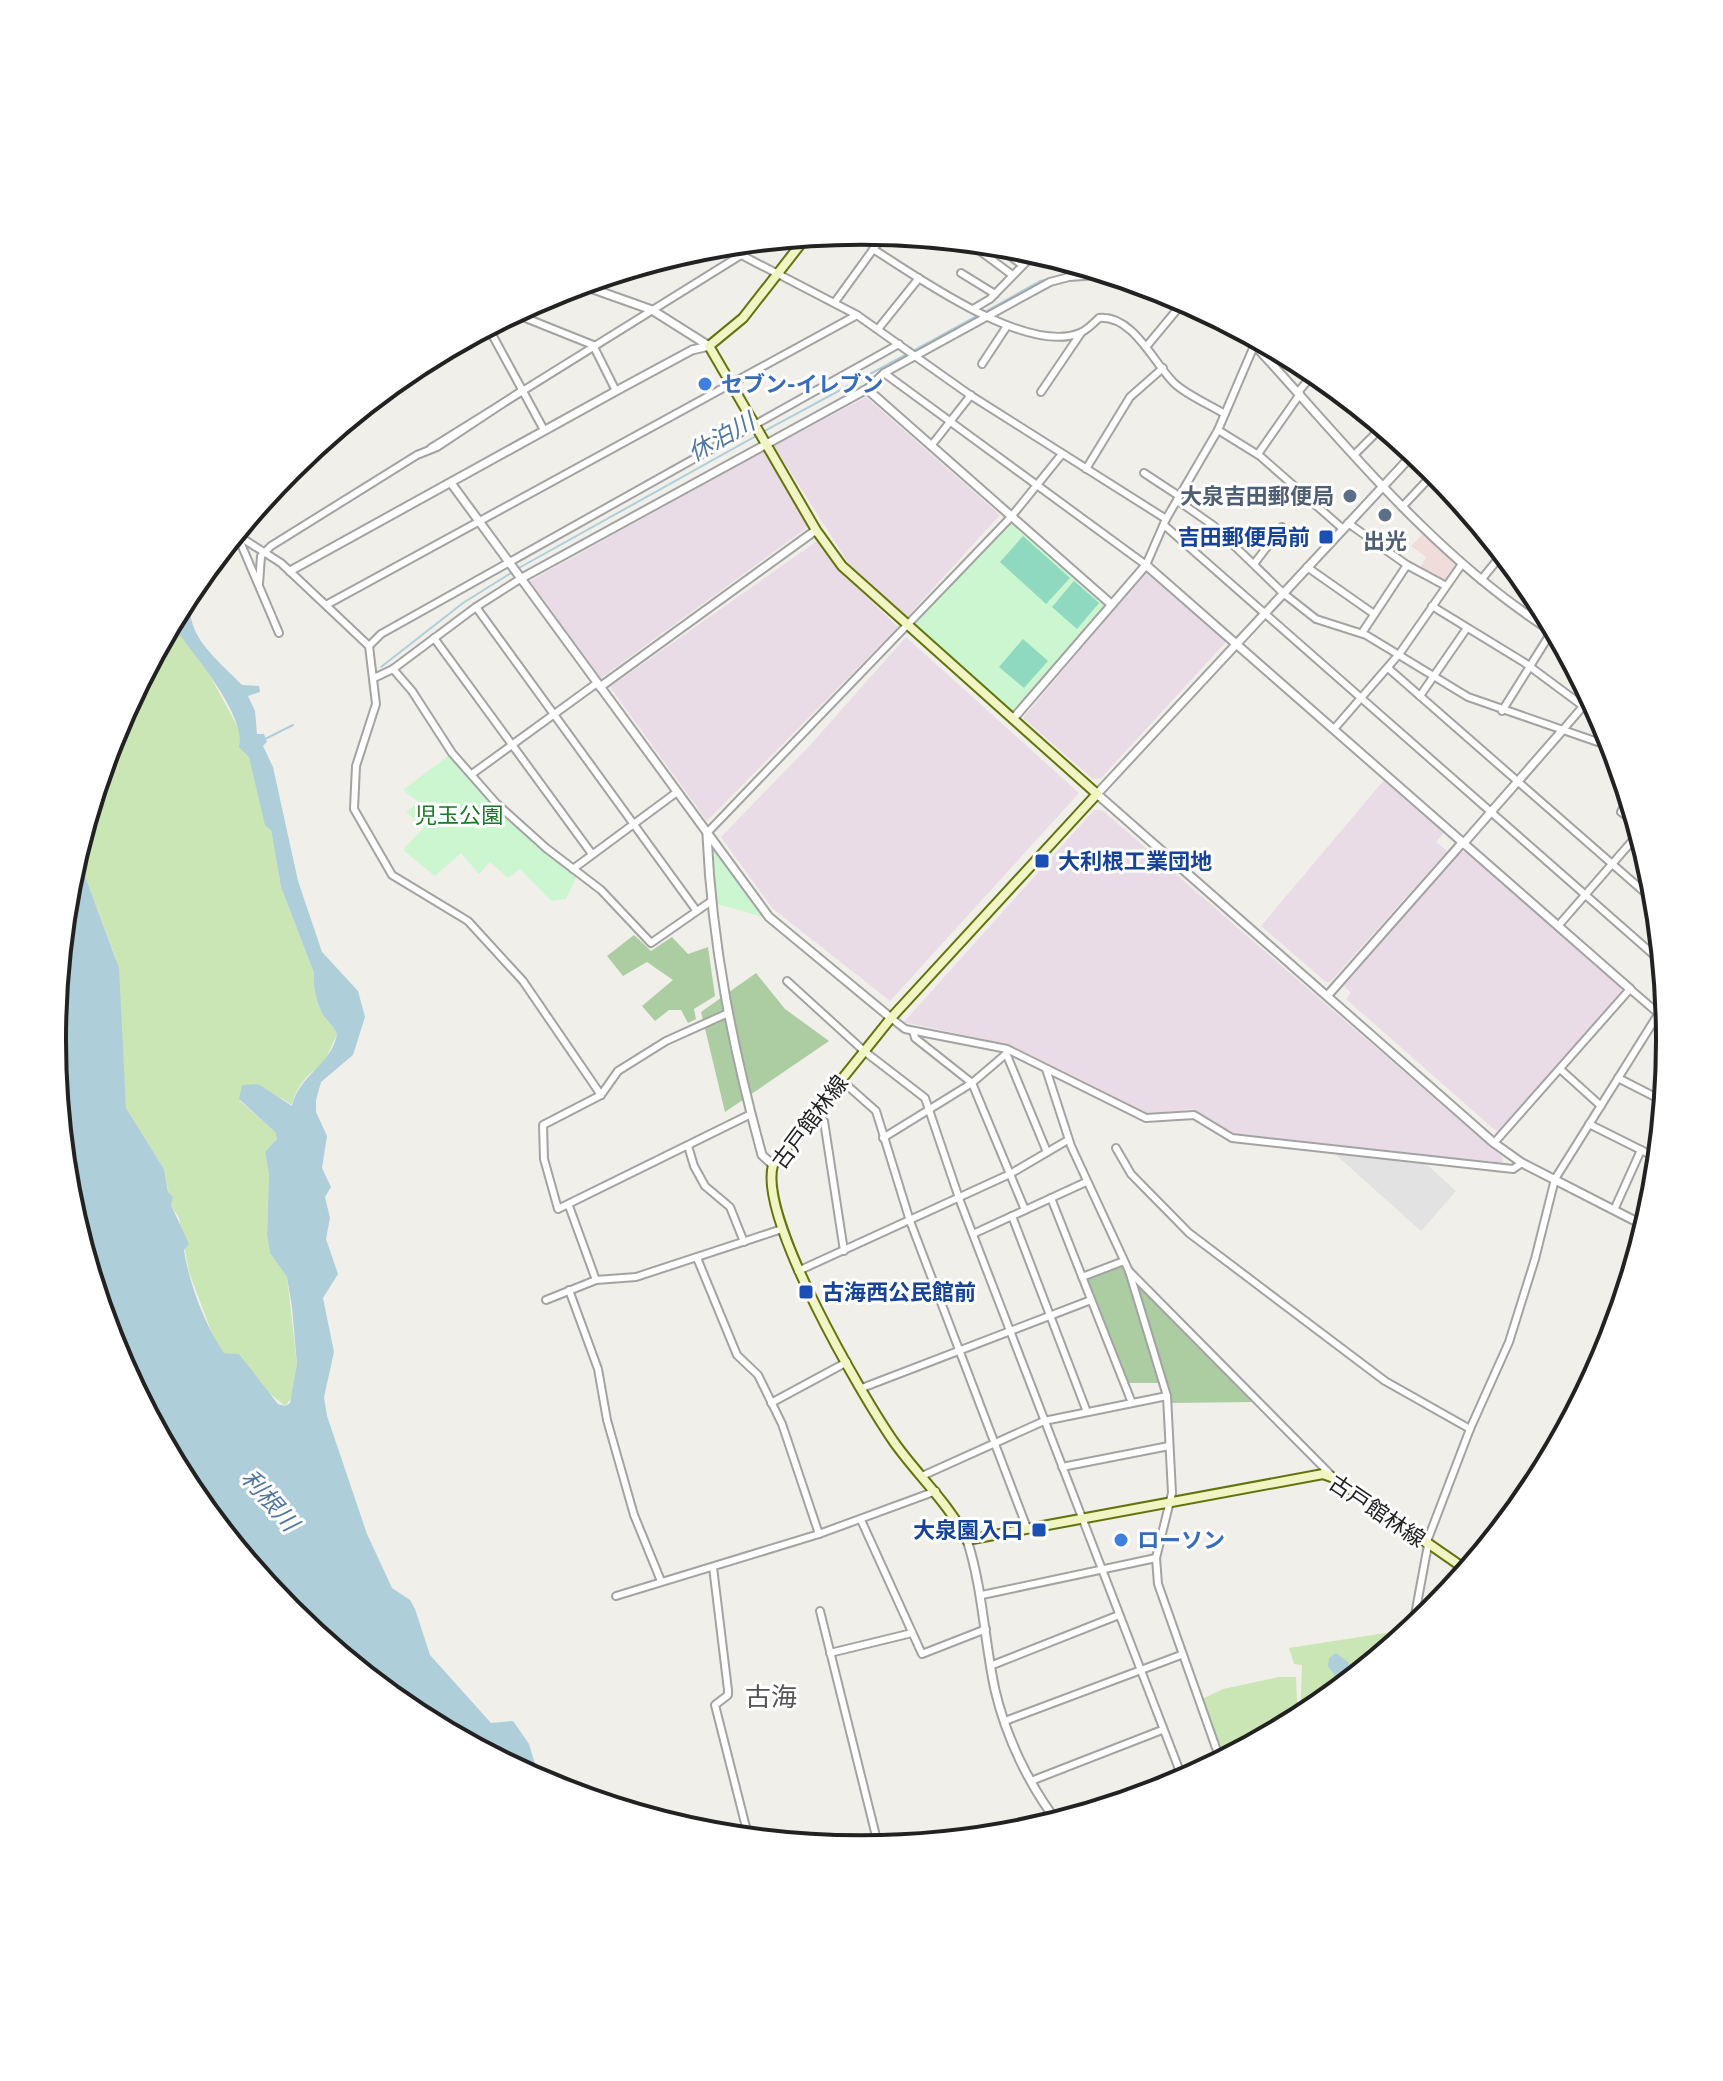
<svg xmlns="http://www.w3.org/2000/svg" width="1723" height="2081" viewBox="0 0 1723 2081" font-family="Montserrat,'Noto Sans JP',sans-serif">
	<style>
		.commercial { fill: #f0dcda }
		.industrial { fill: #e9dce6 }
		.grass { fill: #cae6b4 }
		.forest { fill: #accda1 }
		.park { fill: #cbf6d0 }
		.pitch { fill: #8ed9bf }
		.parking { fill: #e2e2e2 }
		.water { fill: #aeceda }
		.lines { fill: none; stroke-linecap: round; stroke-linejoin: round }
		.stream { stroke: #aeceda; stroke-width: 2 }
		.minor-casing { stroke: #a3a3a3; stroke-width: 10 }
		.tertiary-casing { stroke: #a3a3a3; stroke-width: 11 }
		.secondary-casing { stroke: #63730e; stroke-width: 12 }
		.minor { stroke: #fff; stroke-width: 6 }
		.tertiary { stroke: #fff; stroke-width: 7 }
		.secondary { stroke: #f0f5c3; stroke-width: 8 }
		.shop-dot { fill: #3f7fe0; stroke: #fff; stroke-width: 3 }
		.service-dot { fill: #5c6f8a; stroke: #fff; stroke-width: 3 }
		.transit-dot { fill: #1a4fb4; stroke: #fff; stroke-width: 3 }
		.labels { text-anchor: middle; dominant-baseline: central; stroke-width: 6; stroke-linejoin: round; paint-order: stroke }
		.shop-label { font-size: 22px; font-weight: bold; fill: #366cbe; stroke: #fff; text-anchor: start }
		.service-label { font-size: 22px; font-weight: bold; fill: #4e5e75; stroke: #fff; text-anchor: end }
		.transit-label { font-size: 22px; font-weight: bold; fill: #164399; stroke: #fff; text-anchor: end }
		.park-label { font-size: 22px; fill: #157a22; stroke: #fff }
		.street-label { font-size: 22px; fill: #222; stroke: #fff }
		.water-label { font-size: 24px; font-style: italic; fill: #5277a3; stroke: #fff }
		.quarter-label { font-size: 26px; fill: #555; stroke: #fff }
		.rim { fill: none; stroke: #222; stroke-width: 4 }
	</style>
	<rect width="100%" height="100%" fill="#f1efe9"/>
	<path class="commercial" d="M1423,534L1456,566L1447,582L1420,568L1426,557L1411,546Z"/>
	<g class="industrial">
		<path d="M866,397L1000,515L906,618L849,564L774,446Z"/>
		<path d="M765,451L808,527L601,678L530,581Z"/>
		<path d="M817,541L837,568L898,627L707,821L610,687Z"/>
		<path d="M1147,570L1225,639V643L1101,778L1093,779L1023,718Z"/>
		<path d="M906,637L1079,793L890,1001L772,908L721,837L811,744Z"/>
		<path d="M1384,780L1444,833L1436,842L1447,851L1330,982H1326L1261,926Z"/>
		<path d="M1094,810H1102L1502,1157L1503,1163L1235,1135L1192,1109L1147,1114L1009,1045L904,1022Z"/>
		<path d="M1461,852H1467L1621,988V993L1500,1130H1495L1346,999L1351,993L1344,986Z"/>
	</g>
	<g class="grass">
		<path d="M171,624L202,661L241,733V745L249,756L271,830L281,887L314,973C312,983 317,1004 322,1013C327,1022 334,1025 337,1035L322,1066C307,1072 295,1090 292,1105L281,1098L239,1100L275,1132L277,1139L265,1152L269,1175L267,1235L270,1253L287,1277L297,1364L293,1396L285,1406L263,1388L239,1354L224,1353L214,1339L189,1272L179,1218L171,1205L164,1169L126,1108L116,959L81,865L79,844L114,730Z"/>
		<path d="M1398,1631L1405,1636L1300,1720L1302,1665L1294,1664L1289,1648Z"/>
		<path d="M1279,1677H1296L1298,1721L1226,1759L1202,1699L1223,1689Z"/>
	</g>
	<g class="forest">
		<path d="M634,935L651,951L672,937L688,954L708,947L715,996L694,1009L696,1019L688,1023L681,1010H669L655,1021L642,1006L673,980L647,962L623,976L607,956Z"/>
		<path d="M756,973L785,1009L829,1041L725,1112L701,1012Z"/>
		<path d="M1123,1265L1150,1340L1160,1383H1127L1083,1279Z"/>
		<path d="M1133,1276L1236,1385L1253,1402L1170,1403Z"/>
	</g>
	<g class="park">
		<path d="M1011,521L1106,605L1012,711L914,624Z"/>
		<path d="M452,753L540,850L578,873L566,899L551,901L520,869L508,878L490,862L479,874L461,853L435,876L403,850L424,827L406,812L419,802L403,790Z"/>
		<path d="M711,839L763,917L714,903Z"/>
	</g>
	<g class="pitch">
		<path d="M1023,536L1070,578L1046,604L1000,562Z"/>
		<path d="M1074,581L1099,603L1077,629L1052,607Z"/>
		<path d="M1023,639L1048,661L1024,688L999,667Z"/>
	</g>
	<path class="parking" d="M1334,1153L1424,1162L1456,1191L1421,1231Z"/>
	<g class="water">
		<path d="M195,583C177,630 211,653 242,685L259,686L260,692L248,696L255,711L257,734H264L267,742L263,746L273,767L298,881L322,952L358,991L365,1017L353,1055L321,1082L316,1100V1112L327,1136L322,1168L331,1187L325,1197L330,1218L326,1239L338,1274L323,1298L334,1352L324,1397L327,1416L367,1534L392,1588L410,1600L415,1609L430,1655L491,1723L513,1721L529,1744L539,1777L554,1789L411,1713L289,1613L188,1490L113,1350L67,1198L52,1040L68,882L79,844L81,865L119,968L126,1108L164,1169L168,1192L173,1197L171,1205L189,1244L184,1250C189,1283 205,1326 224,1353L239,1354L278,1404L285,1406L290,1403L297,1364L292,1307L287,1277L270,1253L267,1235L269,1175L265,1152L277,1139L275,1132L239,1099L242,1085L258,1084L292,1106C299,1075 330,1066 337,1035C334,1025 327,1022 322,1013C317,1004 312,983 314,973L281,887L271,830L265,825L249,757L239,747C248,717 190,649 171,624Z"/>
		<path d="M1336,1653L1350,1664L1369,1666L1340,1690L1341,1684L1328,1666L1329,1658Z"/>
	</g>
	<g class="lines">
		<g class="stream">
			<path d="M983,313L1040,281L1096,270"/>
			<path d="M913,351L977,316"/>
			<path d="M761,433L907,354"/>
			<path d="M517,569L756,436"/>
			<path d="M196,581L222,569"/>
			<path d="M381,667L463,603L511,573"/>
			<path d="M265,739L293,725"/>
		</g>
		<g class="minor-casing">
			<g id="minor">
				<path d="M968,242L1011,274"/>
				<path d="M994,244L1021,264"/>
				<path d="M722,245L857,315L970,395L1166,519"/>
				<path d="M873,249C918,277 1026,355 1080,333C1087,330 1094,323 1099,318C1133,315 1153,362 1174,383C1187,395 1208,404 1223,413"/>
				<path d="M961,273L995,294"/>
				<path d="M835,302L885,233"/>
				<path d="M973,309L990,299L1036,252"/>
				<path d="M513,313L593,345L616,391"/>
				<path d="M488,327L544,430"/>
				<path d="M878,329L919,278"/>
				<path d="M1146,347L1185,300"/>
				<path d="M454,351L457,343"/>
				<path d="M982,364L1007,326"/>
				<path d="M884,373L1146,565L1166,519L1218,430L1257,339"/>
				<path d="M867,389L884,373L1050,282L1069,277L1111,274"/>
				<path d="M1041,392L1081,333"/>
				<path d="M1298,392L1316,371"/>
				<path d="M1218,430L1260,456L1343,529"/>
				<path d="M931,446L971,395"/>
				<path d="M431,448L741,255"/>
				<path d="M1258,454L1300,394"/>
				<path d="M1355,454L1383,426"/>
				<path d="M1086,469L1130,397L1163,368"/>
				<path d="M1144,473L1179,496"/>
				<path d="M1430,477L1447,493"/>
				<path d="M1451,489L1447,493L1477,521"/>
				<path d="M1177,500L1214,526L1283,593L1316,619L1366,635L1468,697L1615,748"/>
				<path d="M1402,507L1436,471"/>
				<path d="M1348,523L1407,565L1446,586"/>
				<path d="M1164,525L1663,963"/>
				<path d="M237,535L281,563L369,646L376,704L356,766L354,809L392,875L468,921L523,981L601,1095"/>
				<path d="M238,537L279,633"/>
				<path d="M1254,564L1282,527"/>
				<path d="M1307,567L1374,614"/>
				<path d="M520,579L476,607L393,669L412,691L452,753L496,803L546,848L601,890L651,943L710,902"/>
				<path d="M1481,580L1503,553"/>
				<path d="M259,584L261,556L271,546L417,455L437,447L523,390"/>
				<path d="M326,605L857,315"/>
				<path d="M1432,606L1525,663L1583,706"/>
				<path d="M476,607L696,910"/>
				<path d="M1362,633L1407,565"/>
				<path d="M434,638L592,854"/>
				<path d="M369,646L381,634L899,344"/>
				<path d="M1388,668L1658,904"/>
				<path d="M374,678L393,669"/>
				<path d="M1420,696L1467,628"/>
				<path d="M1502,711L1552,631"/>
				<path d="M1334,729L1400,653L1462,564"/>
				<path d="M1561,732L1591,697"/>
				<path d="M472,774L597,683"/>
				<path d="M1629,794L1621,812L1638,824"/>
				<path d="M707,833L1011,517L1062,454"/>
				<path d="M573,869L677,792"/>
				<path d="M1558,926L1640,832"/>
				<path d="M787,981L864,1051L925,1098L960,1201L1184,1782"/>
				<path d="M726,1014L666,1041L618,1071L601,1095L543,1125L544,1159L558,1209L751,1114"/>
				<path d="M891,1018L905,1029L1007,1049L1146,1118L1194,1115L1232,1138L1513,1169L1522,1163"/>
				<path d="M913,1031L915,1038L972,1083L1025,1210"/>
				<path d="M1006,1053L1047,1152"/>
				<path d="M1046,1069L1071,1146L1129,1271L1167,1396L1172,1493L1156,1558L1158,1584L1221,1762"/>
				<path d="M1560,1069L1601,1106"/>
				<path d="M1618,1078L1665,1102"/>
				<path d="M841,1080L876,1111L910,1221L1027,1528"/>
				<path d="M816,1111L824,1121L844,1251"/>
				<path d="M1589,1124L1659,1159"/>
				<path d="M883,1138L972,1083L1006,1054"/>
				<path d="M1494,1143L1630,989L1659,1014"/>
				<path d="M688,1146L694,1166L705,1186L730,1207L744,1242"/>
				<path d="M1116,1148L1131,1174L1189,1233L1385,1381L1470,1429"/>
				<path d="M1051,1198L1132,1403"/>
				<path d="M569,1206L596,1280"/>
				<path d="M1614,1210L1641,1150"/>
				<path d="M1012,1216L1087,1412"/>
				<path d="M973,1234L1086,1182"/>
				<path d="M697,1258L737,1355L758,1375L782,1424L819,1534"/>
				<path d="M798,1271L1010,1174L1068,1140"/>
				<path d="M1129,1271L1331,1475"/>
				<path d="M1082,1277L1124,1261"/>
				<path d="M569,1290L598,1369L607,1420L634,1515L661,1581"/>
				<path d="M546,1300L596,1280L636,1277L782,1229"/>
				<path d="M862,1388L1091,1300"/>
				<path d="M771,1403L847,1362"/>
				<path d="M1062,1467L1169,1446"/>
				<path d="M922,1476L1044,1421L1167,1396"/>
				<path d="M861,1520L922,1654L986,1629"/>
				<path d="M1426,1544L1470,1429L1509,1342L1535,1259L1555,1179L1667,1000"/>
				<path d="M713,1567L728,1690V1695L715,1705L749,1839"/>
				<path d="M982,1595L1156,1558"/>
				<path d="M616,1596L819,1534L936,1491"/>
				<path d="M820,1611L879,1848"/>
				<path d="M1412,1631L1428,1545"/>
				<path d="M830,1653L912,1633"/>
				<path d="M990,1666L1119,1615"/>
				<path d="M1005,1721L1181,1655"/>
				<path d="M1031,1781L1162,1730"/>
			</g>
		</g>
		<g class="tertiary-casing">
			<g id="tertiary">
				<path d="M579,284L652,310L709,346"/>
				<path d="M1241,330C1340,437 1433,558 1558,635"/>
				<path d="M1415,452L1097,794L1494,1143L1522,1163L1647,1227"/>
				<path d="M451,483L769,917L891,1018"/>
				<path d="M290,571L616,391L692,350L709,346"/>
				<path d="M520,579L867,389L1111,604"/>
				<path d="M600,687L816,530"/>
				<path d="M1013,719L1146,565L1630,989"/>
				<path d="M707,835C712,946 733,1049 762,1155L773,1165"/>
				<path d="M1463,844L1561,732"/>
				<path d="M1328,995L1462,843"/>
				<path d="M967,1540C983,1589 984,1640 995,1690C1006,1737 1029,1785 1058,1823"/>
			</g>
		</g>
		<g class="secondary-casing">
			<path id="secondary" d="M807,236L743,318L709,346L816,530L842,566L1097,794L891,1018L773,1165C758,1218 861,1394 894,1442C918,1476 948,1502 967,1540L1323,1474L1334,1478L1468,1571"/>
		</g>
		<use href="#minor" class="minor"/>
		<use href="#tertiary" class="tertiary"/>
		<use href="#secondary" class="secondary"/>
	</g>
	<g class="shop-dot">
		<circle cx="705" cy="384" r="8"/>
		<circle cx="1121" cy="1540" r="8"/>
	</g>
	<g class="service-dot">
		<circle cx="1350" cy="496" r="8"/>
		<circle cx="1385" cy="515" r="8"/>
	</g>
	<g class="transit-dot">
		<rect x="1318" y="529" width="16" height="16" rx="4"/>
		<rect x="1034" y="853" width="16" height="16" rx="4"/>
		<rect x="798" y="1284" width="16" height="16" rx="4"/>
		<rect x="1031" y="1522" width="16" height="16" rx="4"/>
	</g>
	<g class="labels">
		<g class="shop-label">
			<text x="721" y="384">セブン-イレブン</text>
			<text x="1137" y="1540">ローソン</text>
		</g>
		<g class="service-label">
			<text x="1334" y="496">大泉吉田郵便局</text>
			<text x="1385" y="541" text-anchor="middle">出光</text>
		</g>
		<g class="transit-label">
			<text x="1310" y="537">吉田郵便局前</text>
			<text x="1058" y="861" text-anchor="start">大利根工業団地</text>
			<text x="822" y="1292" text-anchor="start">古海西公民館前</text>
			<text x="1023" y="1530">大泉園入口</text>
		</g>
		<g class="park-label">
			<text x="459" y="815">児玉公園</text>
		</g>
		<g class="street-label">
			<text transform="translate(810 1122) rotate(-53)">古戸館林線</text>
			<text transform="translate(1377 1511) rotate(34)">古戸館林線</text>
		</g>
		<g class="water-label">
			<text transform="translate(721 437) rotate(-29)">休泊川</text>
			<text transform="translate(270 1500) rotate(49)">利根川</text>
		</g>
		<g class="quarter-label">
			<text x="771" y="1697">古海</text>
		</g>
	</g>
	<path d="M0 0H1723V2081H0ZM66 1040a795 795 0 1 1 1590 0a795 795 0 1 1-1590 0Z" fill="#fff" fill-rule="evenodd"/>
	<path class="rim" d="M66 1040a795 795 0 1 1 1590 0a795 795 0 1 1-1590 0Z"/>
</svg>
